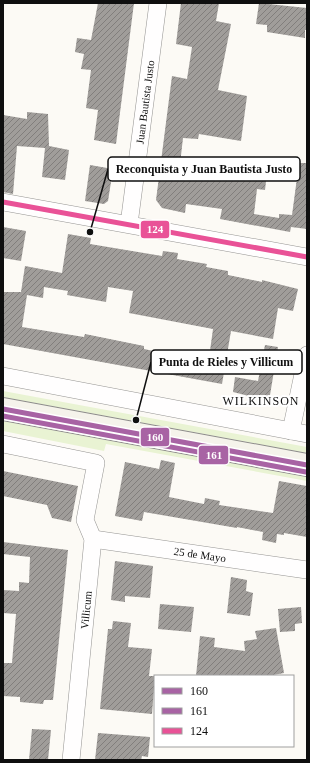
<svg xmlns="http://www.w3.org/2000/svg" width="310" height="763" viewBox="0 0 310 763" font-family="'Times New Roman',serif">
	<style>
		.grass { fill: #e9f3d3 }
		.building { fill: url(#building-hatch); fill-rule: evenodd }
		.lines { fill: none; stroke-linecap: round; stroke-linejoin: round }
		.street-casing { stroke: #969593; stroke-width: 18 }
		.secondary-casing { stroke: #8c8b89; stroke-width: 24 }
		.street { stroke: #fffefe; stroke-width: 17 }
		.secondary { stroke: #f5f3eb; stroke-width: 22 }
		.bus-1-casing { stroke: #fff; stroke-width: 8 }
		.bus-2-casing { stroke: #fff; stroke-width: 8 }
		.bus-3-casing { stroke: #fff; stroke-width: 8 }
		.bus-1 { stroke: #a863a4; stroke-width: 5 }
		.bus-2 { stroke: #a863a4; stroke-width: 5 }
		.bus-3 { stroke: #e95297; stroke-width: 5 }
		.labels { text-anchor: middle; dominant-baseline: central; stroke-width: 4; stroke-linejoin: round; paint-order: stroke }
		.street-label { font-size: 11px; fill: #0f0f0f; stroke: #fff }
		.neighbourhood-label { font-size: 12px; letter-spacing: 1px; fill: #0f0f0f; stroke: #fff }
		.leader { fill: none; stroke: #0f0f0f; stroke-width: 1.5 }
		.callout-dot { fill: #0f0f0f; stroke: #fff; stroke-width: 1.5 }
		.callout { fill: #fff; stroke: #0f0f0f; stroke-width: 1.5 }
		.callout-label { font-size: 12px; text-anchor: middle; font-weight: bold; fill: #0f0f0f }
		.line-badge { stroke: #fff; stroke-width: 1.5 }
		.badge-label { font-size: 11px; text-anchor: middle; font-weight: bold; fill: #fff }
	</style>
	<defs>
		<pattern id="building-hatch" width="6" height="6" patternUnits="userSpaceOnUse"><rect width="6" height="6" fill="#a09d9a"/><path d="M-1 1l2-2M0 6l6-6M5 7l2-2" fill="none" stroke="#817e7c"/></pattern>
	</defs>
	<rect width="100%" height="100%" fill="#fcfaf5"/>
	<g class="grass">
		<path d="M3,391L307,447V453L3,397Z"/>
		<path d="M3,421L307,477V481L106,444L104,451L3,431Z"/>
	</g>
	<g class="building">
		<path d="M98,3H134L116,144L94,140L98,110L86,108L91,70L81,69L84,54L75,52L77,38L91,40Z"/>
		<path d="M181,3H219L216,21L231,24L218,90L247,96L241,141L199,134L198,139L183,138L180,164L255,173L256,163L268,164L265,190L257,189L254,214L279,218V214L292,215L299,163H307V229L291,227L290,232L220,219L222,209L186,204L185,213L162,208L156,200L172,76L187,79L192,47L176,44Z"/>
		<path d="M259,3L307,8V30H305V38L267,32V25L256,24Z"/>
		<path d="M27,112L48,114L49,146L69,150L65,180L42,177L45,148L17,146L13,194L3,192V115L27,119Z"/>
		<path d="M90,165L113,169L108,201L104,204L85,201Z"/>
		<path d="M3,227L26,231L21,261L3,258Z"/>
		<path d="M68,234L91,238L90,244L162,256L163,251L178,253L177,259L207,264L206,267L228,271V275L262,282V280L298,289L293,311L278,308L273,339L231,331L222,384L3,344V292H21L25,266L62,273ZM44,287L68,291L67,295L106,302L108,287L133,291L129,313L213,329L209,358L194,356L193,366L161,360L163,353L144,349V346L85,334L84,337L22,327L27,295L43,298Z"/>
		<path d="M265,345L278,347L269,401L233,392L235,377L258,381Z"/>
		<path d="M161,460L175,463L169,497L204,504L205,498L220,501L219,505L273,513L279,481L307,486V537L284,533V535L277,534L276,543L262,540L263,532L237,527V528L144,512L142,521L115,516L125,462L159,469Z"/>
		<path d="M3,471L78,486L71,522L52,518L47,505L3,496Z"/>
		<path d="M3,542L68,550L53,700H44L43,704L20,702V697L3,696V663H12L16,614L3,613V590L19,591V582L29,583L30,557L3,554Z"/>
		<path d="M115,561L153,566L150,598L125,596V602L111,600Z"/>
		<path d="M231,577L247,580L246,591L253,593L250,616L227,613Z"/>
		<path d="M160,604L194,607L191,632L158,629Z"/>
		<path d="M301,607L302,623L295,624V631L280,632L278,609Z"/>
		<path d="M113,621L131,623L128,647L152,649L149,676H155L152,714L100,709L108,629H112Z"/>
		<path d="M276,628L284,673L268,676H196L200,636L215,638L214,647L245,651L244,641L257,639L255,631Z"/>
		<path d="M32,729L51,730L48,760H29Z"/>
		<path d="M98,733L150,737L148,757L142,756L141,760H95Z"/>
	</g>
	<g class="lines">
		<g class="street-casing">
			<g id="street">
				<path d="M3,202L307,257"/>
				<path id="s1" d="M129,224L158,3"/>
				<path d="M3,376L307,434"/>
				<path d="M291,431L307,355"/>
				<path d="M3,444L96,463L85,520L93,539L71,760"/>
				<path id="s2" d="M93,539L307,570"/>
			</g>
		</g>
		<g class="secondary-casing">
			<path id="secondary" d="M3,409L307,465"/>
		</g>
		<use href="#street" class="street"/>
		<use href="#secondary" class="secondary"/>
		<g class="bus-1-casing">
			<path id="bus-1" d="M3,409L307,465"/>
		</g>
		<g class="bus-2-casing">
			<path id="bus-2" d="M3,416L306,472"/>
		</g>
		<g class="bus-3-casing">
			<path id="bus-3" d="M3,202L307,257"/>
		</g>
		<use href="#bus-1" class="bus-1"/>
		<use href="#bus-2" class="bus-2"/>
		<use href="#bus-3" class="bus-3"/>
	</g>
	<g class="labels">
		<g class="street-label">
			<text stroke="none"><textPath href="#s1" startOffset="123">Juan Bautista Justo</textPath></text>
			<text stroke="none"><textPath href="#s2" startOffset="108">25 de Mayo</textPath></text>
			<text transform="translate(86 610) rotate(-84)">Villicum</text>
		</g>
		<g class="neighbourhood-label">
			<text x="261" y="401">WILKINSON</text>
		</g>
	</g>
	<path class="leader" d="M90 232L108 169M136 420L151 362"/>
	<g class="callout-dot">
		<circle cx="90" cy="232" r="4"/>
		<circle cx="136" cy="420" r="4"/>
	</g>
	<g class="callout">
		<rect x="108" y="157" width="192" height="24" rx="4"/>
		<rect x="151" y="350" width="151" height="24" rx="4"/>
	</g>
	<g class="callout-label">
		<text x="204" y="173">Reconquista y Juan Bautista Justo</text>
		<text x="226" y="366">Punta de Rieles y Villicum</text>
	</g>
	<g class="line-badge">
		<rect x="140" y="220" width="30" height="19" rx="4" fill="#e95297"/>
		<rect x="140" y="427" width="30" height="20" rx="4" fill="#a863a4"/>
		<rect x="198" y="445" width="31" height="20" rx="4" fill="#a863a4"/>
	</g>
	<g class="badge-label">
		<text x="155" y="233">124</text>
		<text x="155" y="441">160</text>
		<text x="214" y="459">161</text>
	</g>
	<rect width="310" height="763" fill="none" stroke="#0f0f0f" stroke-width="8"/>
	<rect x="154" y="675" width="140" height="72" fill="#ffffff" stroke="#9f9f9f"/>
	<rect x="162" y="688" width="20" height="6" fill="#a863a4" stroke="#9f9f9f"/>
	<text x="190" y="695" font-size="12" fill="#0f0f0f">160</text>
	<rect x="162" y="708" width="20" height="6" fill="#a863a4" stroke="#9f9f9f"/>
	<text x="190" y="715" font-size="12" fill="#0f0f0f">161</text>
	<rect x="162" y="728" width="20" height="6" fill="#e95297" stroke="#9f9f9f"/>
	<text x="190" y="735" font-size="12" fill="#0f0f0f">124</text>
</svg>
